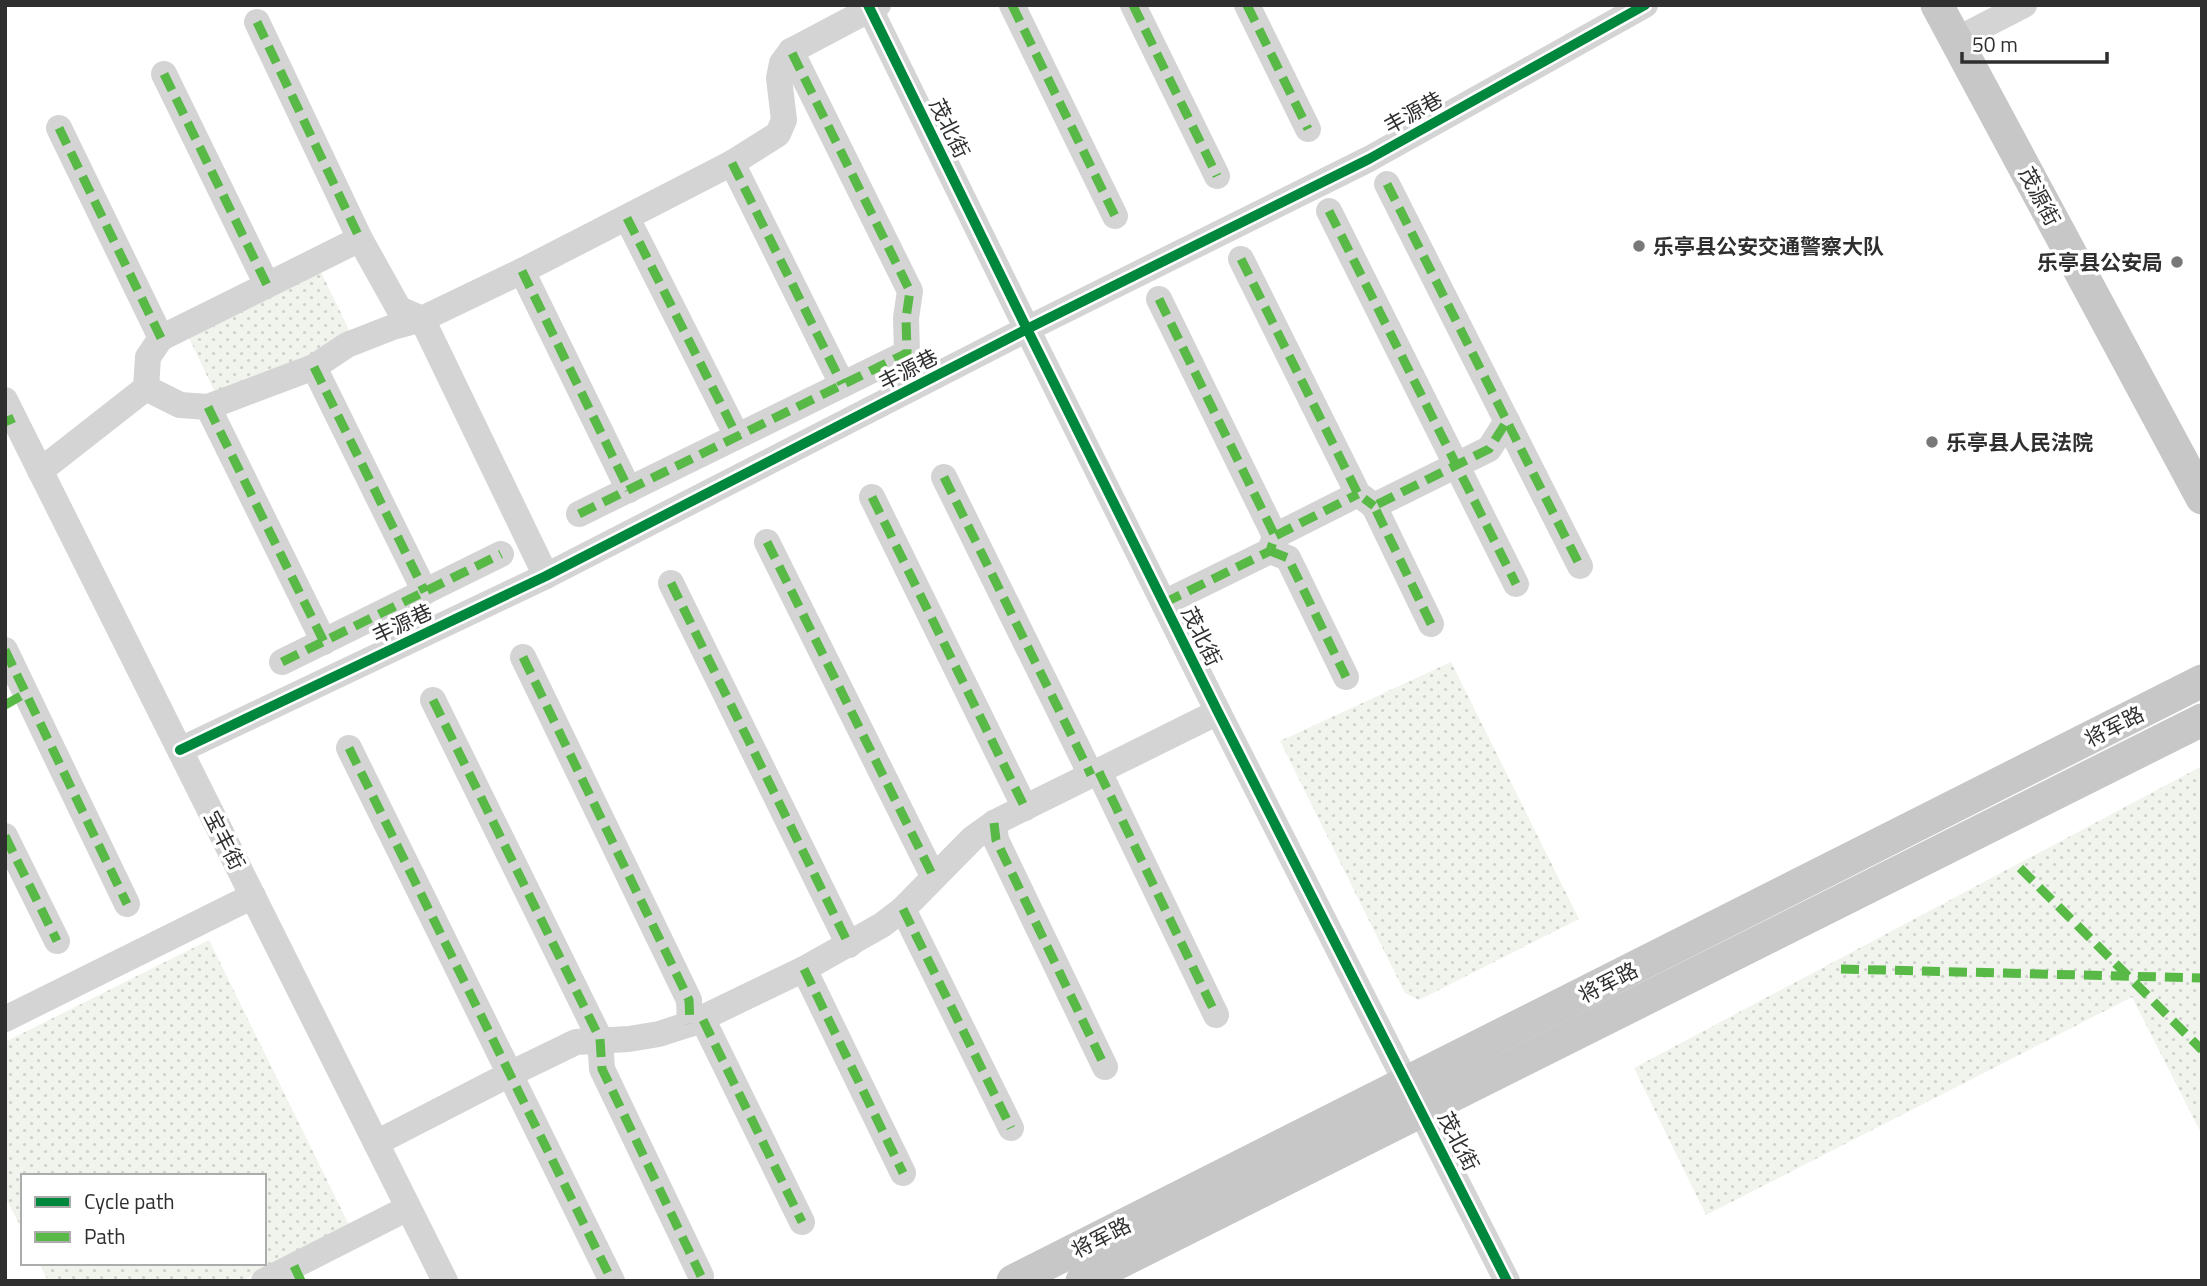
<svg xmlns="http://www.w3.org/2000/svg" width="2207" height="1286" viewBox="0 0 2207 1286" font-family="'Titillium Web','Noto Sans SC',sans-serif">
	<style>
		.grass { fill: url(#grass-dots) }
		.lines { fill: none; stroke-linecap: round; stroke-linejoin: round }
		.minor { stroke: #d4d4d4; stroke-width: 26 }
		.major { stroke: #c7c7c7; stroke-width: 33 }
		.quiet { stroke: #58b947; stroke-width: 9; stroke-dasharray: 18 9; stroke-linecap: butt }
		.cycleway-casing { stroke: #fff; stroke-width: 15 }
		.cycleway { stroke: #00873e; stroke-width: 10 }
		.poi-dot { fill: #787878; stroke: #fff; stroke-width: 2.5 }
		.labels { text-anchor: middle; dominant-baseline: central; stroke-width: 7; stroke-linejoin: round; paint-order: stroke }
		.street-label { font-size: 21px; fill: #2f2f2f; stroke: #fff }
		.poi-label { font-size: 21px; font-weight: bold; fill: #2f2f2f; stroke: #fff; text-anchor: start }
	</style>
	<defs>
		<pattern id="grass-dots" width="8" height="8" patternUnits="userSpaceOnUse" patternTransform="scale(1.75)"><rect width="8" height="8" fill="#f1f4ed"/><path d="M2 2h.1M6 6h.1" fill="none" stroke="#cfd2cc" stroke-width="1.8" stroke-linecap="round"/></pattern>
	</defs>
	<rect width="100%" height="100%" fill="#fff"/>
	<g class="grass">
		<path d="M321,272L353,338L220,403L188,336Z"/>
		<path d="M1451,662L1579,919L1419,1000L1405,993L1280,741Z"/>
		<path d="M2202,766V1135L2132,997L1706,1215L1634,1068Z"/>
		<path d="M209,940L351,1229L241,1281H48L39,1263H264V1176H23V1231L5,1197V1042Z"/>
	</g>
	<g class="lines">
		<g class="minor">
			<path d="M868,5L1027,329L1218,712L1507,1281"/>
			<path d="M1012,5L1115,216"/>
			<path d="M1133,5L1217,176"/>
			<path d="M1247,5L1308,129"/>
			<path d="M257,22L360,239"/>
			<path d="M1956,40L2024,5"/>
			<path d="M164,74L267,285"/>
			<path d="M59,128L161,338"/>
			<path d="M732,163L842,384"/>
			<path d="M1387,184L1580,566"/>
			<path d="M1329,211L1516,584"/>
			<path d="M627,218L737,436"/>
			<path d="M1241,259L1358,494L1374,506"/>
			<path d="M522,271L629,490"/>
			<path d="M1159,299L1275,536"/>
			<path d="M314,367L425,592"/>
			<path d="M146,388L148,357L161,338L360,239L399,309L422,319L546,576"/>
			<path d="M5,400L445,1281"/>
			<path d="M208,407L324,642"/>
			<path d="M40,471L146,388L180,405L208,407L314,367L347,345L393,327L422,319L522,271L732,163L778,134L784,120L779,78L782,63L791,51L878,5"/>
			<path d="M944,477L1091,775"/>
			<path d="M872,497L1025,808"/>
			<path d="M579,514L907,353L906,318L910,291L791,51"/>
			<path d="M767,542L933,876"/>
			<path d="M1270,551L1288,558L1346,677"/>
			<path d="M671,583L849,945"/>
			<path d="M1164,603L1270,551L1275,536L1358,494"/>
			<path d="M1431,624L1374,506L1489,449L1507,421"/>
			<path d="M5,650L127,904"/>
			<path d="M523,657L689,1000L690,1024"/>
			<path d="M282,662L501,554"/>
			<path d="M433,700L600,1039L602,1069L701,1276"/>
			<path d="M349,748L612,1281"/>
			<path d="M180,750L546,576L1027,329L1369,159L1645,5"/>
			<path d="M1099,772L1216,1015"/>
			<path d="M994,823L996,840L1105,1067"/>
			<path d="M5,836L57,941"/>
			<path d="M903,909L1011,1128"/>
			<path d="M804,969L903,1173"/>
			<path d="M5,1019L253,896"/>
			<path d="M703,1020L802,1222"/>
			<path d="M376,1143L510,1074L576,1042L629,1039L659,1034L690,1024L804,969L882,925L903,909L973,838L994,823L1218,712"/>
			<path d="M264,1281L408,1208"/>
		</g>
		<g class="major">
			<path d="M1937,5L2202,498"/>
			<path d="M1013,1281L2202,681"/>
			<path d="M1082,1281L2202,720"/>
		</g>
		<g class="quiet">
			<path d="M1012,5L1115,216"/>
			<path d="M1133,5L1217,176"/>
			<path d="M1247,5L1308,129"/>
			<path d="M257,22L360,239"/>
			<path d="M164,74L267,285"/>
			<path d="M59,128L161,338"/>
			<path d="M732,163L842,384"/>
			<path d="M1387,184L1580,566"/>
			<path d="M1329,211L1516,584"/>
			<path d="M627,218L737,436"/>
			<path d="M1241,259L1358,494L1374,506"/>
			<path d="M522,271L629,490"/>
			<path d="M1159,299L1275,536"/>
			<path d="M314,367L425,592"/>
			<path d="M208,407L324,642"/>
			<path d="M5,422L14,418"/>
			<path d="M944,477L1091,775"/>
			<path d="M872,497L1025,808"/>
			<path d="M579,514L907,353L906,318L910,291L791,51"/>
			<path d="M767,542L933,876"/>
			<path d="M1270,551L1288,558L1346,677"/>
			<path d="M671,583L849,945"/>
			<path d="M1164,603L1270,551L1275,536L1358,494"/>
			<path d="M1431,624L1374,506L1489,449L1507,421"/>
			<path d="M5,650L127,904"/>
			<path d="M523,657L689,1000L690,1024"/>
			<path d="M282,662L501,554"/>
			<path d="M433,700L600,1039L602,1069L701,1276"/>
			<path d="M5,705L26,693"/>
			<path d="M349,748L612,1281"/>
			<path d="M1099,772L1216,1015"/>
			<path d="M994,823L996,840L1105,1067"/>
			<path d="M5,836L57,941"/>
			<path d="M2020,868L2202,1050"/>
			<path d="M903,909L1011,1128"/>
			<path d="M804,969L903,1173"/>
			<path d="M1841,969L2202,978"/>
			<path d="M703,1020L802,1222"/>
			<path d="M294,1266L301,1281"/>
		</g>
		<g class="cycleway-casing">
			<g id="cycleway">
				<path d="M868,5L1027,329L1218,712L1507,1281"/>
				<path d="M180,750L546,576L1027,329L1369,159L1645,5"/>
			</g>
		</g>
		<use href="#cycleway" class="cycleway"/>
	</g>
	<g class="poi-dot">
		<circle cx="1639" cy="246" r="7"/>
		<circle cx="2177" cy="262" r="7"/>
		<circle cx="1932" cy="442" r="7"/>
	</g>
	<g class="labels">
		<g class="street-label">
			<text transform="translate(1413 112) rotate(-29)">丰源巷</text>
			<text transform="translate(950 128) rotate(64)">茂北街</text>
			<text transform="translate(2040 196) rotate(62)">茂源街</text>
			<text transform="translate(908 369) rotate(-27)">丰源巷</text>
			<text transform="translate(402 623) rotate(-25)">丰源巷</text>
			<text transform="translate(1202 636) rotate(64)">茂北街</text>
			<text transform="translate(2114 726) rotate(-27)">将军路</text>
			<text transform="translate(225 840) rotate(63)">宝丰街</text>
			<text transform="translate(1608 982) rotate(-27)">将军路</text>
			<text transform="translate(1459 1141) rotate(63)">茂北街</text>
			<text transform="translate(1101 1237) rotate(-27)">将军路</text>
		</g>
		<g class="poi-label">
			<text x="1653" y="246">乐亭县公安交通警察大队</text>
			<text x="2163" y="262" text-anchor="end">乐亭县公安局</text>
			<text x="1946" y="442">乐亭县人民法院</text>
		</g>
	</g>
	<rect width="2207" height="1286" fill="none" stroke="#2f2f2f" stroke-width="14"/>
	<rect x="21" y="1174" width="245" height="91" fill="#ffffff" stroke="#acacac" stroke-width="2"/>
	<rect x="35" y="1197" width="35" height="10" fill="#00873e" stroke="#acacac" stroke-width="2"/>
	<text x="84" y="1209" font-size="21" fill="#2f2f2f">Cycle path</text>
	<rect x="35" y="1232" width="35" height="10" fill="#58b947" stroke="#acacac" stroke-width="2"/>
	<text x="84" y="1244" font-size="21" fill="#2f2f2f">Path</text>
	<path d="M1962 52v10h145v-10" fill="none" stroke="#2f2f2f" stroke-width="3.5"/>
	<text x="1972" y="52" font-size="21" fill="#2f2f2f" stroke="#ffffff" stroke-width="5" paint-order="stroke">50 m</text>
</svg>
